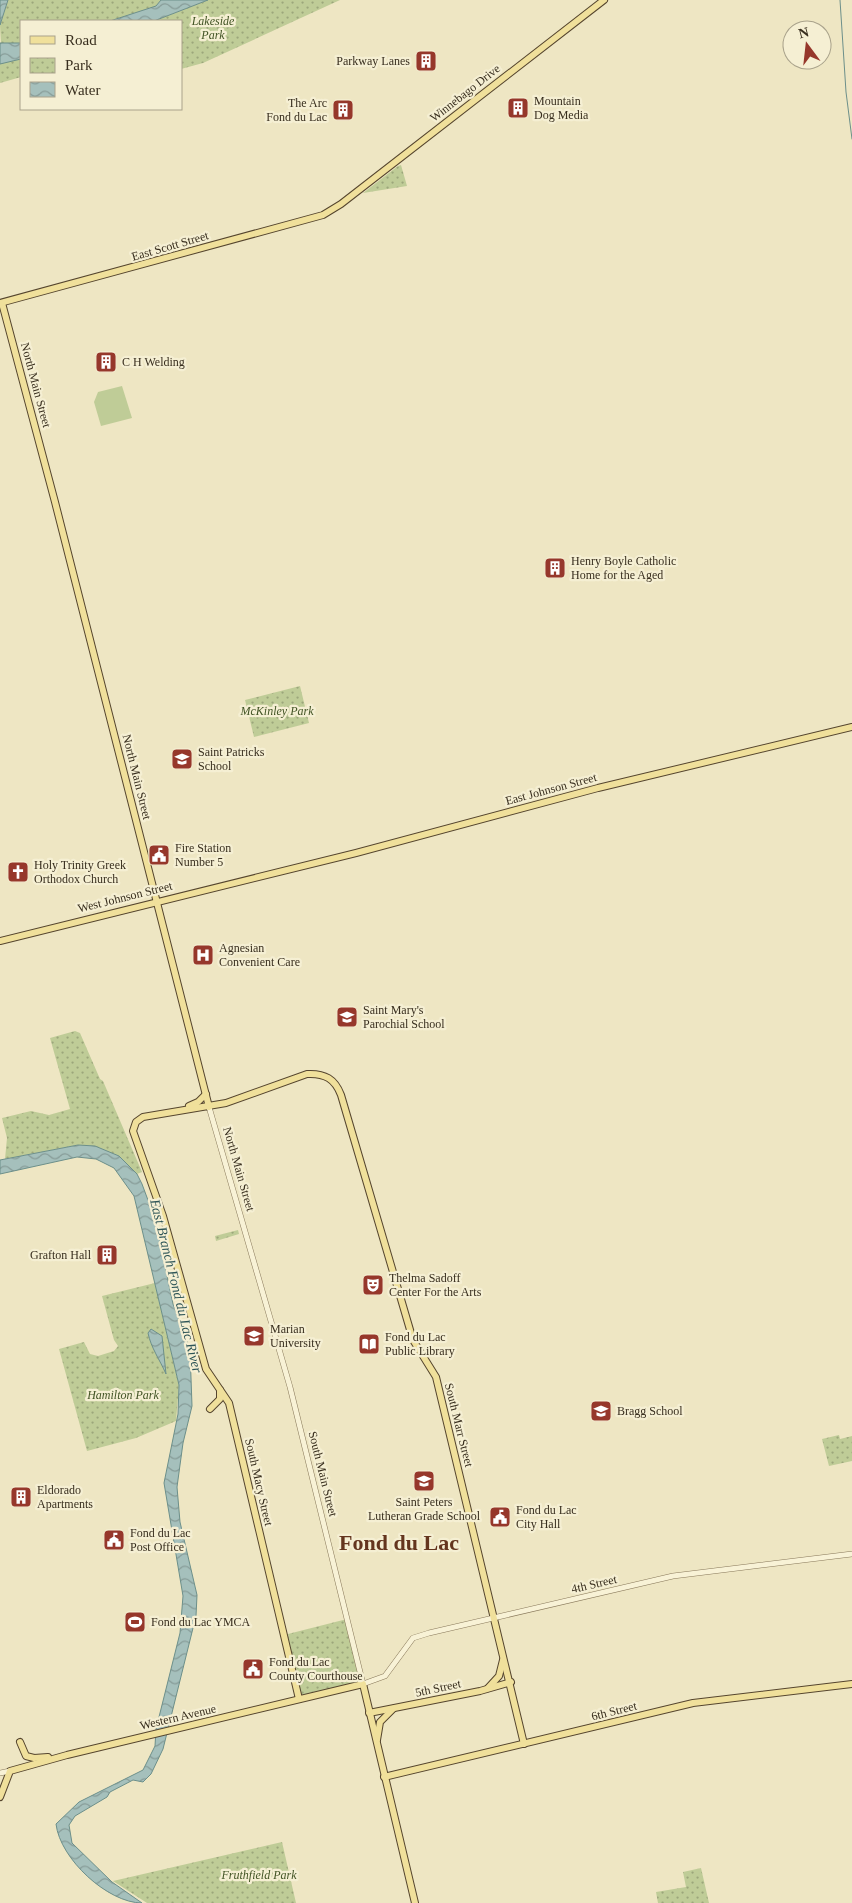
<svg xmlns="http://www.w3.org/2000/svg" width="852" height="1903" viewBox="0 0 852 1903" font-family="Georgia,serif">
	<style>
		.grass { fill: #bfcc97 }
		.park { fill: url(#park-dots) }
		.water { fill: url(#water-waves); stroke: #6c8f8a }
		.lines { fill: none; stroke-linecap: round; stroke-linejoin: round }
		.stream { stroke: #6c8f8a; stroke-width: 1 }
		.minor-casing { stroke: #88785a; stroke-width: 6 }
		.major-casing { stroke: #55452e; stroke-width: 8 }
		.minor { stroke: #f8f2d6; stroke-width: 5 }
		.major { stroke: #f0e09b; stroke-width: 6 }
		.labels { text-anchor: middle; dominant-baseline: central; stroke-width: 4.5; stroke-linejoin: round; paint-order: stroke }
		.park-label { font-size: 12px; font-style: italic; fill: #425425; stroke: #f5efd3 }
		.poi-label { font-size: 12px; fill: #382e1e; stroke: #f5efd3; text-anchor: start }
		.street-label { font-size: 12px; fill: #382e1e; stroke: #f5efd3 }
		.water-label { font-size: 14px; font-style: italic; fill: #2e5557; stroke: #f5efd3 }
		.town-label { font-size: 22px; font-weight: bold; fill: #64351e; stroke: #f5efd3 }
	</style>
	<defs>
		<pattern id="park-dots" width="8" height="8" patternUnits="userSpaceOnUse" patternTransform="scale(1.25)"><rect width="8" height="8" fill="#bfcc97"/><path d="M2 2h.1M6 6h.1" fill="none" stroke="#9ca67b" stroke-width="1.8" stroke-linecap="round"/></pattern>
		<pattern id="water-waves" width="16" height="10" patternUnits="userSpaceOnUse" patternTransform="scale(1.25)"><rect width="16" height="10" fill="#a5c0bc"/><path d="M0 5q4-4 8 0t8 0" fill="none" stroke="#879c98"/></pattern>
	</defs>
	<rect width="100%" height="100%" fill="#eee6c3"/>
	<path class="grass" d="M122,386L132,418L101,426L94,402L98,392Z"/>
	<g class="park">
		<path d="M8,0H161L157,6L110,21H21V43L1,44L0,25Z"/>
		<path d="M208,0H340L203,63L181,69V21H154Z"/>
		<path d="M14,59H21V77L0,83V64Z"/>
		<path d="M401,165L407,186L363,193L398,166Z"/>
		<path d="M300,686L309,723L254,737L245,700Z"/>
		<path d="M75,1031L80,1033L100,1079L103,1081L142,1172L137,1174L119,1156L78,1145L5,1159L7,1138L2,1118L31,1111L49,1115L70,1109L50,1038Z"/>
		<path d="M238,1230L239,1234L216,1241L215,1236Z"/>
		<path d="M155,1283L179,1385L176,1421L136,1438L87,1451L59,1349L84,1342L90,1354L98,1356L114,1351L118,1346L114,1340L102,1296Z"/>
		<path d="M839,1435L840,1439L852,1436V1461L829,1466L822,1439Z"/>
		<path d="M347,1619L363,1684L299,1699L284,1635Z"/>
		<path d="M282,1842L296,1903H147L113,1881Z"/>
		<path d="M701,1868L709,1903H658L656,1892L686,1887L683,1872Z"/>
	</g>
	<g class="water">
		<path d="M0,0H8L0,25Z"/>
		<path d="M161,0H208L154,21H110L156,6Z"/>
		<path d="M0,43H21V59L0,64Z"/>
		<path d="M78,1145L95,1146L119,1156L137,1174L142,1184L155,1219L173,1304L190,1350L192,1406L183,1443L177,1487L180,1522L197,1595L196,1616L163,1749L151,1774L143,1782L133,1780L110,1792L107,1797L75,1816L69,1825L72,1843L112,1882L142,1903C108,1903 60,1859 56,1824L79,1802L143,1770L155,1746L156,1729L180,1633L183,1596L164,1483L178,1414L179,1385L134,1196L114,1168L96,1159L77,1157L0,1174V1160Z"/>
		<path d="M151,1329L162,1336L166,1374C160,1360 151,1348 148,1333Z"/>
	</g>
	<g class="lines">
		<path class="stream" d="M840,0L846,92L852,139"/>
		<g class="minor-casing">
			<g id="minor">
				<path d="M209,1107L290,1387L363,1684L385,1676L413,1638L429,1633L673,1576L852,1554"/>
				<path d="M0,1773L10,1771"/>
			</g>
		</g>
		<g class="major-casing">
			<g id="major">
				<path d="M0,303L323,215L341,204L604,0"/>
				<path d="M2,303L55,502L209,1107"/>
				<path d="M0,941L356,853L598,788L852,727"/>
				<path d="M189,1106L198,1102L206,1094"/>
				<path d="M210,1409L220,1399V1390"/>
				<path d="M488,1688L499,1676L503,1660"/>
				<path d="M299,1699L229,1403L206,1369L163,1216L133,1131L136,1122L143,1117L226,1103L307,1074C325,1073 335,1079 341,1095L413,1340L436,1377L524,1744"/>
				<path d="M369,1713L480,1691L511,1682"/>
				<path d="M377,1740L380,1722L393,1709"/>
				<path d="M20,1742L26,1756L34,1758L48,1757"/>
				<path d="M384,1777L693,1703L852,1684"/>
				<path d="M0,1797L10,1771L67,1755L363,1684L415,1903"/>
			</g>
		</g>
		<use href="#minor" class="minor"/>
		<use href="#major" class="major"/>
	</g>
	<defs>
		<g id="building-square" transform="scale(1.125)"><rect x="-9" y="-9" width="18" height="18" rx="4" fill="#96372b" stroke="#f5efd3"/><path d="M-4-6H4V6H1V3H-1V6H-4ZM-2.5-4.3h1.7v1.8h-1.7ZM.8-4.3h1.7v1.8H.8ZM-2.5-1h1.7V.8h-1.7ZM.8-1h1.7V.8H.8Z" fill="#fff"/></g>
		<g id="school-square" transform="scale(1.125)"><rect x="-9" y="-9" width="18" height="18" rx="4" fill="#96372b" stroke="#f5efd3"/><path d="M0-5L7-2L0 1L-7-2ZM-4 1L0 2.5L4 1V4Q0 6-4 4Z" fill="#fff"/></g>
		<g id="civic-square" transform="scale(1.125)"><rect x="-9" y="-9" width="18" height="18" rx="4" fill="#96372b" stroke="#f5efd3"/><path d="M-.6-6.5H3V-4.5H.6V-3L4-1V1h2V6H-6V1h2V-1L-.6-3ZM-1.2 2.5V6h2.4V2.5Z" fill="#fff"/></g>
		<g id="church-square" transform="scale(1.125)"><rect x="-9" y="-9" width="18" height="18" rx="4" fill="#96372b" stroke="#f5efd3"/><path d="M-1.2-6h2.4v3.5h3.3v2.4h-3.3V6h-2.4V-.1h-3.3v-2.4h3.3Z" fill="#fff"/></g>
		<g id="hospital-square" transform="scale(1.125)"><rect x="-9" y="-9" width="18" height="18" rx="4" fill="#96372b" stroke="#f5efd3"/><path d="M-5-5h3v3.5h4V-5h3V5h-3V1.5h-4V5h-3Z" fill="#fff"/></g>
		<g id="theatre-square" transform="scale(1.125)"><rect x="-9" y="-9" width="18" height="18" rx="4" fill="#96372b" stroke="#f5efd3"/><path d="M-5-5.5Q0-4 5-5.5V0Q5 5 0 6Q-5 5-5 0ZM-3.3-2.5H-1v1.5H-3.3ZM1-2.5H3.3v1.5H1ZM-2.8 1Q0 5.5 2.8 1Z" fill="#fff"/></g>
		<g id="university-square" transform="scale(1.125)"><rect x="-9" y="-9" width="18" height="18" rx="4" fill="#96372b" stroke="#f5efd3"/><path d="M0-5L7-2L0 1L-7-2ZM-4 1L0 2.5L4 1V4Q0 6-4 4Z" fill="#fff"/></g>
		<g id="library-square" transform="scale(1.125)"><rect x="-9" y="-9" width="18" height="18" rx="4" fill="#96372b" stroke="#f5efd3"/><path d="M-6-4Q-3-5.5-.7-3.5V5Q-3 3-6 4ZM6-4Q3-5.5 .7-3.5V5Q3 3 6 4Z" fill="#fff"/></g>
		<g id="stadium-square" transform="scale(1.125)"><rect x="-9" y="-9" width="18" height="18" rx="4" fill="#96372b" stroke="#f5efd3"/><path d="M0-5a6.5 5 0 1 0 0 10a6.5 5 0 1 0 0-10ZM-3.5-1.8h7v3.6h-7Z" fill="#fff"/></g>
	</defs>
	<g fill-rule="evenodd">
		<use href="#building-square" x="426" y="61"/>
		<use href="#building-square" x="518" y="108"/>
		<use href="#building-square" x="343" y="110"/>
		<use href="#building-square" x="106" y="362"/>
		<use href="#building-square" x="555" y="568"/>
		<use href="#school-square" x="182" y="759"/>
		<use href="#civic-square" x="159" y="855"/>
		<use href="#church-square" x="18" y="872"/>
		<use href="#hospital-square" x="203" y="955"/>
		<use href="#school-square" x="347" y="1017"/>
		<use href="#building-square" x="107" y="1255"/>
		<use href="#theatre-square" x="373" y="1285"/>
		<use href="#university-square" x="254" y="1336"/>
		<use href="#library-square" x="369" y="1344"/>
		<use href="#school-square" x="601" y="1411"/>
		<use href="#school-square" x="424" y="1481"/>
		<use href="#building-square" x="21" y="1497"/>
		<use href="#civic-square" x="500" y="1517"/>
		<use href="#civic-square" x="114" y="1540"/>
		<use href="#stadium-square" x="135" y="1622"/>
		<use href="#civic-square" x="253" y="1669"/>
	</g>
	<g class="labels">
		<g class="park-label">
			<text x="213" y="21">Lakeside<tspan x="213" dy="14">Park</tspan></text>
			<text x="277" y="711">McKinley Park</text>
			<text x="123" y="1395">Hamilton Park</text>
			<text x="259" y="1875">Fruthfield Park</text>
		</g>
		<g class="poi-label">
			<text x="410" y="61" text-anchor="end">Parkway Lanes</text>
			<text x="534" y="101">Mountain<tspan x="534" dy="14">Dog Media</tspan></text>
			<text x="327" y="103" text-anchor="end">The Arc<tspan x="327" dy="14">Fond du Lac</tspan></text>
			<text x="122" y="362">C H Welding</text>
			<text x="571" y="561">Henry Boyle Catholic<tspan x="571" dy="14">Home for the Aged</tspan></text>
			<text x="198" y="752">Saint Patricks<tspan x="198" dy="14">School</tspan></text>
			<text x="175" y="848">Fire Station<tspan x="175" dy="14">Number 5</tspan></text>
			<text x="34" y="865">Holy Trinity Greek<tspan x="34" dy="14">Orthodox Church</tspan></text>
			<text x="219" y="948">Agnesian<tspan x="219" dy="14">Convenient Care</tspan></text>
			<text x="363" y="1010">Saint Mary's<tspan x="363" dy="14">Parochial School</tspan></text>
			<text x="91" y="1255" text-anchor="end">Grafton Hall</text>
			<text x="389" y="1278">Thelma Sadoff<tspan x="389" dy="14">Center For the Arts</tspan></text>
			<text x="270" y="1329">Marian<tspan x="270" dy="14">University</tspan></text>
			<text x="385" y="1337">Fond du Lac<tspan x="385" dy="14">Public Library</tspan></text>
			<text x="617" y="1411">Bragg School</text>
			<text x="37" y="1490">Eldorado<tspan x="37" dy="14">Apartments</tspan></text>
			<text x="424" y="1502" text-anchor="middle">Saint Peters<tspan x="424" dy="14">Lutheran Grade School</tspan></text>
			<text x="516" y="1510">Fond du Lac<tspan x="516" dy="14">City Hall</tspan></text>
			<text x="130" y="1533">Fond du Lac<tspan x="130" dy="14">Post Office</tspan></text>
			<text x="151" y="1622">Fond du Lac YMCA</text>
			<text x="269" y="1662">Fond du Lac<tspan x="269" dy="14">County Courthouse</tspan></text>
		</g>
		<g class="street-label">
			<text transform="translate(465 93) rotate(-38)">Winnebago Drive</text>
			<text transform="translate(170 246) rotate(-16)">East Scott Street</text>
			<text transform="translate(36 385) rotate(75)">North Main Street</text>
			<text transform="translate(137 777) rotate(76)">North Main Street</text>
			<text transform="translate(551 789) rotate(-15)">East Johnson Street</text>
			<text transform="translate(125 897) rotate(-14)">West Johnson Street</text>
			<text transform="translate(239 1169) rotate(74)">North Main Street</text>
			<text transform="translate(459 1425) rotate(76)">South Marr Street</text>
			<text transform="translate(323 1474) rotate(76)">South Main Street</text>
			<text transform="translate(259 1482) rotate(77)">South Macy Street</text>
			<text transform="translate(594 1584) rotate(-13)">4th Street</text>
			<text transform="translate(438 1688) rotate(-12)">5th Street</text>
			<text transform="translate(614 1711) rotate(-14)">6th Street</text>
			<text transform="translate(178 1717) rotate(-13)">Western Avenue</text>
		</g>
		<g class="water-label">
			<text transform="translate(176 1286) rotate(76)">East Branch Fond du Lac River</text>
		</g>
		<g class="town-label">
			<text x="399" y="1542">Fond du Lac</text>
		</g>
	</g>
	<rect x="20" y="20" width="162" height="90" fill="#f5efd3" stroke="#a9a28b"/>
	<rect x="30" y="36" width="25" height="8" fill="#f0e09b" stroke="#a9a28b"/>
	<text x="65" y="45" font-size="15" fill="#382e1e">Road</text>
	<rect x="30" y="58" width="25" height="15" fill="url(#park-dots)" stroke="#a9a28b"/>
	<text x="65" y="70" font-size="15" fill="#382e1e">Park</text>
	<rect x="30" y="82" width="25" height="15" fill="url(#water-waves)" stroke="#a9a28b"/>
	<text x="65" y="95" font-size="15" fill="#382e1e">Water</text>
	<g transform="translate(807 45) rotate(345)"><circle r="24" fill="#f5efd3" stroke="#a9a28b"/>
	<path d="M0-4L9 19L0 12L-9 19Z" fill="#96372b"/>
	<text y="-8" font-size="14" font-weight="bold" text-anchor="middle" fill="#382e1e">N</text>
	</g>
</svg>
